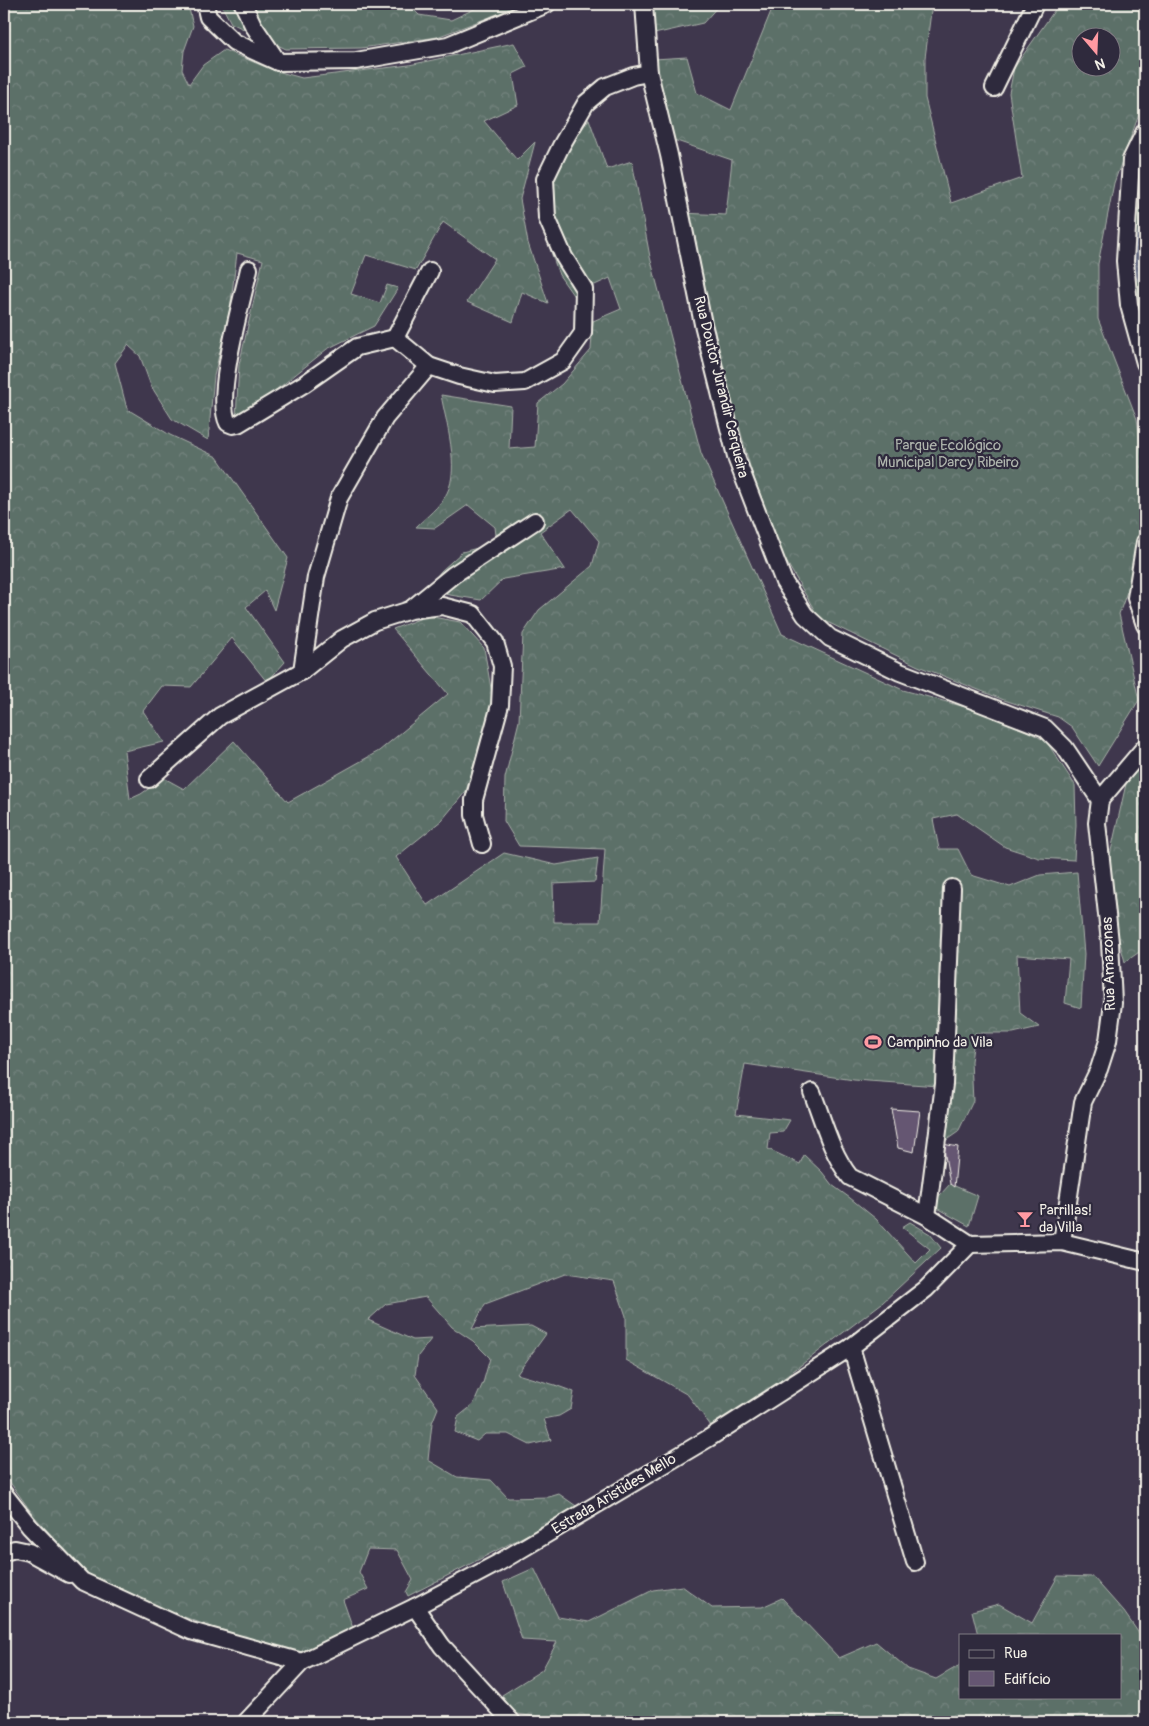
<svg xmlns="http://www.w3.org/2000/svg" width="1149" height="1726" viewBox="0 0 1149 1726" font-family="Pangolin,sans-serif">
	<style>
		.green { fill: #5c6f68; stroke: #a8b0a8 }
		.forest { fill: url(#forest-crowns); stroke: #a8b0a8; fill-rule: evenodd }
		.water { fill: url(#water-rules); stroke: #989ca8 }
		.building { fill: #655672; stroke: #f4f1e8 }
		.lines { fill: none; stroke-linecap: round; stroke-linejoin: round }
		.minor-casing { stroke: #f4f1e8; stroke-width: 20 }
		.minor { stroke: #2f2a3d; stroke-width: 16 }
		.labels { text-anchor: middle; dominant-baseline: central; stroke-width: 4.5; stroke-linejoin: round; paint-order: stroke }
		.street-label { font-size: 15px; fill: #f4f1e8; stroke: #2f2a3d }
		.park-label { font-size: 15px; fill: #b0b6ae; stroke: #2f2a3d }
		.poi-label { font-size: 15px; fill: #f4f1e8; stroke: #2f2a3d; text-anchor: start }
	</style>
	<defs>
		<pattern id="forest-crowns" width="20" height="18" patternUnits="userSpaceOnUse" patternTransform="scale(1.25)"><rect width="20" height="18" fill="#5c6f68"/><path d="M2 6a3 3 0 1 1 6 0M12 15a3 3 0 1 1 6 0" fill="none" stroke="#74847e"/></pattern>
		<pattern id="water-rules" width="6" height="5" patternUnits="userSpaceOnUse" patternTransform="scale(1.25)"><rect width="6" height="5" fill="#5b647e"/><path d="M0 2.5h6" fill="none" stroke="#737b90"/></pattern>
	</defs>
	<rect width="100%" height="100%" fill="#3f374d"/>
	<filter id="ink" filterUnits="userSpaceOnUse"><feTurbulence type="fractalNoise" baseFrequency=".02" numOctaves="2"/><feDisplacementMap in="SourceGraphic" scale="10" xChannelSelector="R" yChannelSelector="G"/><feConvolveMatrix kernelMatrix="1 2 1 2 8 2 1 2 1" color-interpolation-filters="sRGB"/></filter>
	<g filter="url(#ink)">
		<path class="green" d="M950,1184L978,1196L969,1226L931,1205Z"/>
		<g class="forest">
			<path d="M4,4H188L193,26L184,51L182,70L189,84L203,65L224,50L273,70L302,78L409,65L514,43L527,67L513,74L518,105L484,121L517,160L535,142L520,199L528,243L548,303L522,292L513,322L467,302L495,259L443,222L416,270L366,255L351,294L380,303L387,285L398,288L374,326L327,349L248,413L236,418L239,365L263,260L237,253L230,309L214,376L208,440L172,419L151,386L140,356L128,345L115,363L127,409L170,435L217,457L288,558L274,610L265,591L246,607L285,662L267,682L232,638L191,687L162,686L143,711L164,742L124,751L130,799L141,794L164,778L184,789L234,741L288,802L379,751L448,694L393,629L427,616L460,622L484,648L493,700L466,791L442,820L396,857L427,905L504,853L556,865L598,858L595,882L553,884L554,922H600L605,849L519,846L504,821L505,778L519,721L523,634L539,610L592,566L599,541L572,509L540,532L565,569L503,579L481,600L425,591L441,571L462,552L497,543L495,527L468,505L435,528L416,527C426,517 440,507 447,493C460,468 446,422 441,395L511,406L509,449L535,447L538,403L562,384L591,350L593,321L621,309L610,278L573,295L559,275L545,234L550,193L560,161L589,119L607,169L632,161L650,257L701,453L782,634L903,690L998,716L1046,741L1075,785L1076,825L1074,860L1039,858L1005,847L957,814L933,819L939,849H958L971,875L1010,887L1040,875L1077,872L1084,954L1081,1008L1065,1003L1069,959L1017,955L1020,1013L1039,1027L1013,1033H975L971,1061L973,1101L958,1132L945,1141L939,1086L854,1080L745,1064L736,1114L790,1120L783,1132L770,1133L768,1149L800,1164L804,1155L822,1172L832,1185L850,1198L876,1219L916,1263L930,1249L902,1227L910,1222L930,1234L941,1248L882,1303L750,1404L711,1426L688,1395L626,1360V1316L614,1281L565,1274L485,1304L472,1329L531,1326L546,1334L517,1374L555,1385L574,1392L571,1409L559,1416L544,1419L551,1440L530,1445L508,1434H485L477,1441L455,1432L458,1417L473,1405L483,1383L490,1358L473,1341L452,1327L426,1297L386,1304L368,1320L413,1340L431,1339L418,1356L415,1375L438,1408L432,1423L428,1460L457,1477L491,1480L508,1498L549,1497L559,1494L579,1508L408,1596L406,1592L413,1580L397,1550L368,1549L359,1572L368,1589L343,1600L354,1631L299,1655L240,1638L142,1601L89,1577L34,1516L4,1474Z"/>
			<path d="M221,4H408L419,15L451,20L485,4H524L437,37L361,48L286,49L231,23Z"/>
			<path d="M650,4H720L703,23L654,34Z"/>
			<path d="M774,4H932L925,58V98L951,203L1022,178L1009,93L1014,68L1059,4H1145V98L1114,183L1098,264V319L1137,419L1145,472L1137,564L1119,614L1139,700L1098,766L1072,727L1058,717L1004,700L918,666L819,618L782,554L751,470L681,213L726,215L732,160L665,137L654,59L687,57L697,93L731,110ZM1082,38H1112V68H1082Z"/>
			<path d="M1145,184V213L1142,218L1141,285L1145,287V323L1130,292L1133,234Z"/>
			<path d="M1145,754V948L1125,962L1104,882L1126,784Z"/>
			<path d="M534,1568L558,1617L589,1622L653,1590L682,1586L712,1608L762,1607L782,1598L839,1658L876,1642L908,1669L936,1679L960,1665V1697H1120V1635H978L972,1611L999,1604L1032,1623L1058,1576L1093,1577L1124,1612L1145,1642V1722H548L545,1719L513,1713L502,1695L542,1670L557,1642L522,1640L503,1582Z"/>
		</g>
		<path class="water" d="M1145,213V287C1123,274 1137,238 1142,218Z"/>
		<g class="building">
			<path d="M891,1109L920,1111L914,1152L898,1148Z"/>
			<path d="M943,1144L958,1147L954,1187L950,1184Z"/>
		</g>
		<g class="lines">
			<g class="minor-casing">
				<g id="minor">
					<path d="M205,4L208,17L234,42L278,62L356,61L448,45L547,4"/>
					<path d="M243,4L253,25L278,62"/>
					<path d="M644,4L649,73L669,155L703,324L737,460L784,582L805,615L830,638L900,672L1045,728L1065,748L1100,800"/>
					<path d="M994,88L1035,4"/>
					<path d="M1145,131L1131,160L1125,261L1129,305L1145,363"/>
					<path d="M249,269C242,301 214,397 228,423L233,425L238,424L304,384L357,347L395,338"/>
					<path d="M430,271L395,338L429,366L459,376L495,384L525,382L563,361L583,333L584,289L564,257L547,218L545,179L561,146L586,103L605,87L633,76L649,73"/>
					<path d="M1145,542L1136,598L1145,625"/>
					<path d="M410,610L453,575L535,521"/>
					<path d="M302,671L342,639L375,621L410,610L442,606L473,614L495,642L502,666L500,705L474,800V815L482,844"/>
					<path d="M149,779L220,716L302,671L316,577L339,498L385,418L429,366"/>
					<path d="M1100,800L1145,747"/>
					<path d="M812,1092C823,1120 831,1153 850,1177L927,1216L970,1244L1062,1242L1145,1262"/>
					<path d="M927,1216L944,1084L952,888"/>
					<path d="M1062,1242L1083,1102L1099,1069L1108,1041L1113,1003L1110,942L1097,823L1100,800"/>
					<path d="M851,1347L915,1562"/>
					<path d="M4,1494L30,1527L82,1581L191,1631L302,1662"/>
					<path d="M4,1552L15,1549L29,1552L69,1574"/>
					<path d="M415,1607L442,1646L512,1722"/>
					<path d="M246,1722L302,1662L415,1607L498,1563L709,1438L851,1347L926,1289L970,1244"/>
				</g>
			</g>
			<use href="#minor" class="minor"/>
		</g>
	</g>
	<defs>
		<g id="stadium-bare" transform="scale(1.35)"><path d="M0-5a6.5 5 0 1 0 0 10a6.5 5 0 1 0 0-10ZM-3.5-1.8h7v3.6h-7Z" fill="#ff9aa2" stroke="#2f2a3d" stroke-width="2.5" paint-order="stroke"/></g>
		<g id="bar-bare" transform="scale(1.35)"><path d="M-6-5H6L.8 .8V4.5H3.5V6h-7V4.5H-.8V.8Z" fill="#ff9aa2" stroke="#2f2a3d" stroke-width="2.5" paint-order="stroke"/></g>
	</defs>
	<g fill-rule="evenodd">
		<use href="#stadium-bare" x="873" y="1042"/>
		<use href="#bar-bare" x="1025" y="1219"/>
	</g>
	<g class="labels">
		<g class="street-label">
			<text transform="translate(721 387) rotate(76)">Rua Doutor Jurandir Cerqueira</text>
			<text transform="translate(1109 964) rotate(-92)">Rua Amazonas</text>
			<text transform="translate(614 1494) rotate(-31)">Estrada Aristides Mello</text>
		</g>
		<g class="park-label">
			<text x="948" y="445">Parque Ecológico<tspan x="948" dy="17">Municipal Darcy Ribeiro</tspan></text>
		</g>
		<g class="poi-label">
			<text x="887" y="1042">Campinho da Vila</text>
			<text x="1039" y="1210">Parrillas!<tspan x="1039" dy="17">da Villa</tspan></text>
		</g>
	</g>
	<rect width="1149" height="1726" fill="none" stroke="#2f2a3d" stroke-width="20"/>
	<rect x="10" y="10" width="1129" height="1706" fill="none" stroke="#f4f1e8" stroke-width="2" filter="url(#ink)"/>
	<rect x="959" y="1634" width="162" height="65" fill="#2f2a3d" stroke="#7e7a81"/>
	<rect x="969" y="1650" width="25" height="8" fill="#2f2a3d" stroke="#7e7a81"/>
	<text x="1004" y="1658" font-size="15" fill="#f4f1e8">Rua</text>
	<rect x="969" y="1671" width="25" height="15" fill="#655672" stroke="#7e7a81"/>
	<text x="1004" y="1684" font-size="15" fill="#f4f1e8">Edifício</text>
	<g transform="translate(1096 52) rotate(161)"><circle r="24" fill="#2f2a3d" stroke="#7e7a81"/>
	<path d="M0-4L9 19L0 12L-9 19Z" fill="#ff9aa2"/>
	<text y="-8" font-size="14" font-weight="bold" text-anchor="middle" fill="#f4f1e8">N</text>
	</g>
</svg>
